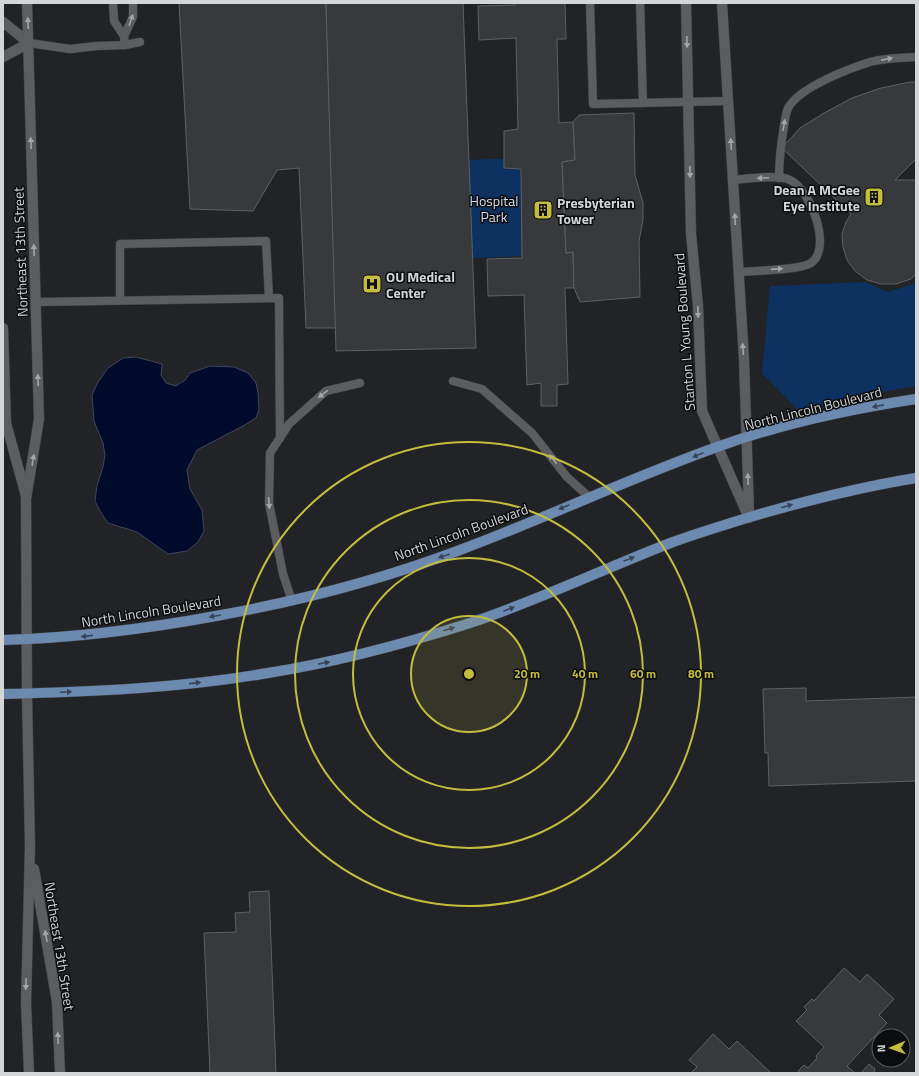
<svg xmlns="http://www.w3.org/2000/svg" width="919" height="1076" viewBox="0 0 919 1076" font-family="'Titillium Web',sans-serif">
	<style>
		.green { fill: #0d3262 }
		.water { fill: #000a2a; stroke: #3f475e }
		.building { fill: #37393d; stroke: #5e6164 }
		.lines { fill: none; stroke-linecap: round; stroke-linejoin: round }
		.lane-casing { stroke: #3e4043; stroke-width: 9 }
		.secondary-casing { stroke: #3e4043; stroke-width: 11 }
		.primary-casing { stroke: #3e4043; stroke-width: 11 }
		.lane { stroke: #5b5d61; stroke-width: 8 }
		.secondary { stroke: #5b5d61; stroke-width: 10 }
		.primary { stroke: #6c89b0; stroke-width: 10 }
		.oneway { fill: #a3a5a8 }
		.oneway2 { fill: #374457 }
		.ring { fill: none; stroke: #c3bd3e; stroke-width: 2 }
		.labels { text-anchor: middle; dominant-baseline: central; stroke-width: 3; stroke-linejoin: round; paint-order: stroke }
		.poi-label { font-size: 14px; font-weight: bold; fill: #d3d5d7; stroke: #0b0c0e; text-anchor: start }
		.park-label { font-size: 14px; fill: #cfddef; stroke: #0b0c0e }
		.street-label { font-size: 14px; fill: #d3d5d7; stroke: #0b0c0e }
		.centre { fill: #c3bd3e; stroke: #0b0c0e; stroke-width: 2 }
		.ring-label { font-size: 12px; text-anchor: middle; font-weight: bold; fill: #c3bd3e; stroke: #0b0c0e; stroke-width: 3; stroke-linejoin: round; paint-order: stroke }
	</style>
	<rect width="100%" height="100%" fill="#212326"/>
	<g class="green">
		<path d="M522,158V256L468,258L465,160Z"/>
		<path d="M865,282L888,292L916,283V386L876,393L798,410L762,373L770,286Z"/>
	</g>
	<path class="water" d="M136,357L162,364L161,375L166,383L176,386L185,380L190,373L210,366L234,367L248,373L256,383L258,393L259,409L256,418L243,426L197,450L187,470L190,489L202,510L204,531L198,542L187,551L168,554L137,532L108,523L100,511L95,501L97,486L103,467L105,455L103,443L94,421L92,395L98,382L108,368L123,358Z"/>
	<g class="building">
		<path d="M179,3H326L336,328H306L299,168L277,170L253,211L190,209Z"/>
		<path d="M326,3H463L476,348L336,351Z"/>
		<path d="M515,3H565L566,39H557L559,123L573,122L575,160L562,162L566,253L573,252L574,288H565L568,384L557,385V406H541V383L527,385L524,295L488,296L487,259L522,258L521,169L504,168V131L518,129L516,38L479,40L478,6L515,5Z"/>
		<path d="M910,82H916V159L895,180H916V274L911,279L896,284H881L867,280L855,271L847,260L843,247L842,234L846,222L851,214L782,148L800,128L824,113L852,98L881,88Z"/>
		<path d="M634,113L635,175L643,203V220L639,241L640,297L580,302L574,288L573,252L566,253L562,162L575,160L573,122L579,115Z"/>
		<path d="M806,688V701L916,697V781L769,786L768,753H765L763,689Z"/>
		<path d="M269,891L276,1073H210L204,933L236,932L235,913L250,912L249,892Z"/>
		<path d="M844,968L860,982L867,974L894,999L879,1015L887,1023L847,1066L855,1073H800L798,1071L804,1065L808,1068L817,1058L816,1056L824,1047L796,1021L807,1010L804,1007L812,999L814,1001Z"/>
		<path d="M713,1034L729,1049L737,1041L771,1073H691L697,1067L689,1060Z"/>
		<path d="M869,1064L875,1069L874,1071L876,1073H861Z"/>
	</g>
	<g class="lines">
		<g class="lane-casing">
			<g id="lane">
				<path d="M113,3L114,21L124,36L125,45"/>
				<path d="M590,3L593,104L728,101"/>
				<path d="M640,3L643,103"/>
				<path d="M124,36L133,17V3"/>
				<path d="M29,43L70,49L97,46L125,45L140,42"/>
				<path d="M779,178C779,160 781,144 784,126C785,120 786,113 788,108C800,87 848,69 870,62C885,58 901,58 916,57"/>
				<path d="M732,180C747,179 777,174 790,180C810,189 833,248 811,263C801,270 753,271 738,272"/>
				<path d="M120,299V244L266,241L269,298"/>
				<path d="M36,302L279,298L280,438"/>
				<path d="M453,381L482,389L532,433L567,477L589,497"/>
				<path d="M292,601L283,574L269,503L270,453L289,424L326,391L360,383"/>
			</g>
		</g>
		<g class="secondary-casing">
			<g id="secondary">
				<path d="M27,3L39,419L26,499L27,694L30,847L26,1003L29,1073"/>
				<path d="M686,3L691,234L698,306L702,411L749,518"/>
				<path d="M722,3L744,359L749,512"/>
				<path d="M3,22L29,43"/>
				<path d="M3,57L29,43"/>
				<path d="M3,328L6,423L26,496"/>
				<path d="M34,869L57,1002L60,1073"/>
			</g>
		</g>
		<g class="primary-casing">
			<g id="primary">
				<path d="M3,640C75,638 145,629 216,616C299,601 381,580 460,550C546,518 630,478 717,447C780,424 850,409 916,399"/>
				<path d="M3,694C91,692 181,688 268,673C337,662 404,644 470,623C540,600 605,568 673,542C698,533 724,525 750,517C805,501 860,487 916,478"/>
			</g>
		</g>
		<use href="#lane" class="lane"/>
		<use href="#secondary" class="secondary"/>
		<use href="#primary" class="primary"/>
	</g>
	<defs><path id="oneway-solid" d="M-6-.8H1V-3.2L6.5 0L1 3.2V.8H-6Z"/></defs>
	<g class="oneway">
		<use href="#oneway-solid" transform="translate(131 20) rotate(-71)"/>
		<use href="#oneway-solid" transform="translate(28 23) rotate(-93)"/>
		<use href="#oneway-solid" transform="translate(687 42) rotate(89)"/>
		<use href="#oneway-solid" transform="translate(887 59) rotate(-11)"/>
		<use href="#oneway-solid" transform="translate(784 125) rotate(-80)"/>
		<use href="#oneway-solid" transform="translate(31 143) rotate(-92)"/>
		<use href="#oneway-solid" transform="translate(731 144) rotate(-93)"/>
		<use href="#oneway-solid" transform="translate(690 172) rotate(89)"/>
		<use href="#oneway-solid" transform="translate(763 178) rotate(178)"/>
		<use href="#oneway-solid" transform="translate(735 219) rotate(-93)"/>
		<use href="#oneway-solid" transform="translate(34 250) rotate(-92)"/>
		<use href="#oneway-solid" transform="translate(777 269) rotate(-4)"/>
		<use href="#oneway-solid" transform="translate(698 312) rotate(88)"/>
		<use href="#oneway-solid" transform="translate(743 349) rotate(-94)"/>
		<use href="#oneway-solid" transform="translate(38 380) rotate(-92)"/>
		<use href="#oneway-solid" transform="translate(323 394) rotate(143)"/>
		<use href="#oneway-solid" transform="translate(553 459) rotate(-129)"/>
		<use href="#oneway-solid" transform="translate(33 460) rotate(-81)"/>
		<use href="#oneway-solid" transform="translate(748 479) rotate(-92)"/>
		<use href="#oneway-solid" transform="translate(269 503) rotate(85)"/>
		<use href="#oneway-solid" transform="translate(46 936) rotate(-100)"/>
		<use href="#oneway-solid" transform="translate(26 984) rotate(92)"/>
		<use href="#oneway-solid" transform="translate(58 1038) rotate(-92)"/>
	</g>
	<g class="oneway2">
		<use href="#oneway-solid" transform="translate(878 406) rotate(169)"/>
		<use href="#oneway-solid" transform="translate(698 455) rotate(158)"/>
		<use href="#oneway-solid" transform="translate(787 506) rotate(-17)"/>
		<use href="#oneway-solid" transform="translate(564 507) rotate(157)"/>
		<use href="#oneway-solid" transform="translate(444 556) rotate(161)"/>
		<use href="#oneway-solid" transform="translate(629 559) rotate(-22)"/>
		<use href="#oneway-solid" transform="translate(509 609) rotate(-21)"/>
		<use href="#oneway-solid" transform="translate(215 616) rotate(170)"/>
		<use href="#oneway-solid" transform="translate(449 629) rotate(-17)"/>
		<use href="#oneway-solid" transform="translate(87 636) rotate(174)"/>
		<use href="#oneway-solid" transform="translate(324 663) rotate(-11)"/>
		<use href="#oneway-solid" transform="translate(195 683) rotate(-6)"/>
		<use href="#oneway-solid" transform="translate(66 692) rotate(-2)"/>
	</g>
	<circle cx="469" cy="674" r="58" fill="#c3bd3e" fill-opacity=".12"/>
	<g class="ring">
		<circle cx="469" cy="674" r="58"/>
		<circle cx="469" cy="674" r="116"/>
		<circle cx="469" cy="674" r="174"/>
		<circle cx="469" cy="674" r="232"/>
	</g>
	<defs>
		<g id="building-square" transform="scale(1)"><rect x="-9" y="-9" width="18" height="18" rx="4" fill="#c3bd3e" stroke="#0b0c0e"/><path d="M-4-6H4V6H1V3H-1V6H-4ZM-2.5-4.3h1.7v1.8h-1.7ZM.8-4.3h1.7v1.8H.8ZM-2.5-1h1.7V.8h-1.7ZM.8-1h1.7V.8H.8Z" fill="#111"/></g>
		<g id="hospital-square" transform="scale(1)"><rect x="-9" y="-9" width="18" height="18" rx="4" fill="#c3bd3e" stroke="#0b0c0e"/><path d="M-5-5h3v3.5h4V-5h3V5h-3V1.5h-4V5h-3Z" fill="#111"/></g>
	</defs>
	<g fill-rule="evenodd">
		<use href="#building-square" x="874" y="197"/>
		<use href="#building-square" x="543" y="210"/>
		<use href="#hospital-square" x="372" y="284"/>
	</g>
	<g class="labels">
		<g class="poi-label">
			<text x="860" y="189" text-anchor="end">Dean A McGee<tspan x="860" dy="16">Eye Institute</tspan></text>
			<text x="557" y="202">Presbyterian<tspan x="557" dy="16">Tower</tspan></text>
			<text x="386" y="276">OU Medical<tspan x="386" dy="16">Center</tspan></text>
		</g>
		<g class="park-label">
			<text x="494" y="200">Hospital<tspan x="494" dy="16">Park</tspan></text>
		</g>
		<g class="street-label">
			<text transform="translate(20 252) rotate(-92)">Northeast 13th Street</text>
			<text transform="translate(684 332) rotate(-94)">Stanton L Young Boulevard</text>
			<text transform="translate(813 408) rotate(-14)">North Lincoln Boulevard</text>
			<text transform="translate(461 532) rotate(-20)">North Lincoln Boulevard</text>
			<text transform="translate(151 611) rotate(-9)">North Lincoln Boulevard</text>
			<text transform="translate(60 946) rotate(81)">Northeast 13th Street</text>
		</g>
	</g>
	<circle cx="469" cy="674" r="6" class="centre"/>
	<g class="ring-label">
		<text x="527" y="678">20 m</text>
		<text x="585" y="678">40 m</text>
		<text x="643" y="678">60 m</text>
		<text x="701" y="678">80 m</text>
	</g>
	<rect width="919" height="1076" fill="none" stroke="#d3d5d7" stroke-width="8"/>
	<g transform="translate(891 1048) rotate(268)"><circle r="19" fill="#0b0c0e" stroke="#5b5c5e"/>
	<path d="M0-3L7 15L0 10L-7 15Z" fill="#c3bd3e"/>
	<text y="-6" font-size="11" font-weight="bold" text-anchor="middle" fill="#d3d5d7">N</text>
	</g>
</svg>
